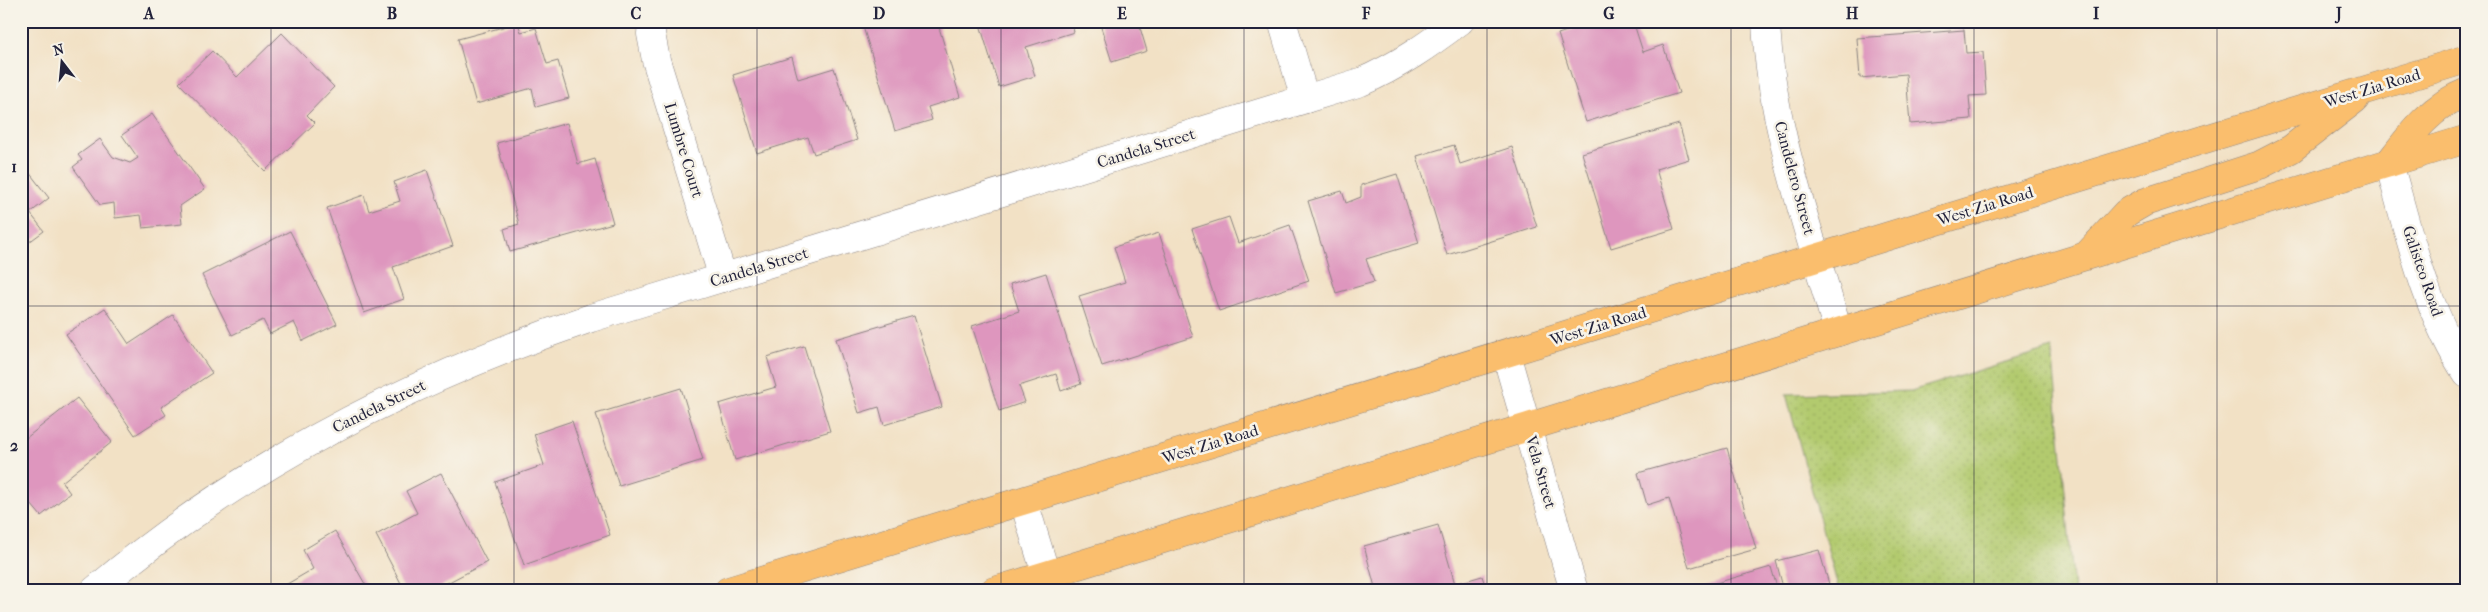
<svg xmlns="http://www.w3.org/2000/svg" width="2488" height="612" viewBox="0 0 2488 612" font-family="'IM FELL French Canon',serif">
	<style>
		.grass { fill: url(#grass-dots); stroke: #6a7654 }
		.building { fill: #de96be }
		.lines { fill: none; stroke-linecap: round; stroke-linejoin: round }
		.minor-casing { stroke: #8a8280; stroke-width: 29 }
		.major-casing { stroke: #8a8280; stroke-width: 29 }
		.minor { stroke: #fff; stroke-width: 28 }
		.major { stroke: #fabe6d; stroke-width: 28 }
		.grid { fill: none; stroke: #22223b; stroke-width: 1; stroke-opacity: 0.55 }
		.labels { text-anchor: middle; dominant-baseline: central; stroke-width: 5; stroke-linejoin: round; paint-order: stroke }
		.street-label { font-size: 16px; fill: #22223b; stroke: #f7f3e8 }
		.neatline { fill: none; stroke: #22223b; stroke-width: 2 }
		.grid-label { font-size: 16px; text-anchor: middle; font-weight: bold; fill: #22223b }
	</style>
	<defs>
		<pattern id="grass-dots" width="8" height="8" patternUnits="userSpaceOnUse" patternTransform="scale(1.25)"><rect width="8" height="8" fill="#b2ca6e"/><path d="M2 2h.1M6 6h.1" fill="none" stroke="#99ad60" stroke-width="1.8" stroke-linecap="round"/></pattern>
	</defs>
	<rect width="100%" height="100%" fill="#f7f3e8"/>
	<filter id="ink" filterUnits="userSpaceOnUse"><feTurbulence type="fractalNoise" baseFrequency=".02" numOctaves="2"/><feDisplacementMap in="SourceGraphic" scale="10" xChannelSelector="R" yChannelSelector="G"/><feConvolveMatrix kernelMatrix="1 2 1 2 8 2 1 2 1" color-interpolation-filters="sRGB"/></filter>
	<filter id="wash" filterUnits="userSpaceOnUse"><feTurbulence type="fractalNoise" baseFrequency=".0096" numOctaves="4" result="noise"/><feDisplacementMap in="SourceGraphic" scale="20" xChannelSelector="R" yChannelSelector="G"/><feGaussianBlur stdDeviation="1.12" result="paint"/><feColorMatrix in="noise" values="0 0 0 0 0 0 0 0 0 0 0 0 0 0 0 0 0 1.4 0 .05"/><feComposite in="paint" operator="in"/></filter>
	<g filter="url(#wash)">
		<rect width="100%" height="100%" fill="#f2e1c5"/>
		<path class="grass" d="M2052,348L2074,591H1839L1786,394L1911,391Z"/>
		<g id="blocks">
			<g class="building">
				<path d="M892,21H937L960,97L928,107L932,120L895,131L864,30Z"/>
				<path d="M979,21H1071L1074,32L1026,47L1035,76L999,87Z"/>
				<path d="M1099,21H1138L1147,51L1112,62Z"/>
				<path d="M1597,21H1633L1643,52L1663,45L1679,93L1586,122L1558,34Z"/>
				<path d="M518,23L521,32L536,28L547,64L558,61L569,98L536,107L532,88L476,104L458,39Z"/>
				<path d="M1964,30L1966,53L1983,52L1986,95L1969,96L1971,119L1910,124L1906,74L1860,78L1857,38Z"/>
				<path d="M282,33L334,87L307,115L315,123L265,171L179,83L212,51L237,77Z"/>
				<path d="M792,57L798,79L834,68L857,140L814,154L808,137L757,153L733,75Z"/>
				<path d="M152,114L205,189L180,206L182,224L143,228L141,215L115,218L114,203L100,205L73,167L82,160L78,155L100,139L113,157L130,163L138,158L122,135Z"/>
				<path d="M567,123L578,164L595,159L613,223L510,252L504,229L519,224L497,143Z"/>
				<path d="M1679,124L1689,159L1656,169L1674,229L1611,248L1582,153Z"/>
				<path d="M1454,145L1460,164L1512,147L1537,227L1447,255L1417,156Z"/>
				<path d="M21,162L49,198L30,213L44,231L21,248Z"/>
				<path d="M427,170L453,246L393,267L404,299L364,313L327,208L364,195L369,211L400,201L394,182Z"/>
				<path d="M1397,174L1419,243L1366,259L1374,282L1336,293L1308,201L1342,191L1346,203L1361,197V185Z"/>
				<path d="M1229,217L1238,243L1290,225L1309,281L1219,311L1192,229Z"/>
				<path d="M290,231L337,324L303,341L294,322L270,334L263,320L232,335L202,275Z"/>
				<path d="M1159,233L1193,337L1102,366L1079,296L1125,282L1114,247Z"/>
				<path d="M1046,273L1081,384L1061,391L1056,374L1019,386L1025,402L999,411L972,326L1019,311L1010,284Z"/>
				<path d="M105,308L129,344L173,315L212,373L161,407L166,415L135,435L66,334Z"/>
				<path d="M914,316L942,407L884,425L879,407L859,413L836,339Z"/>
				<path d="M804,346L830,431L735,460L719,404L776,387L767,357Z"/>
				<path d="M681,388L703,460L619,486L596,414Z"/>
				<path d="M77,398L112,442L62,482L70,493L41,516L21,492V442Z"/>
				<path d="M572,421L610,535L524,565L495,482L544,465L534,434Z"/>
				<path d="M1727,448L1756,549L1689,568L1669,498L1647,505L1638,473Z"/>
				<path d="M441,473L487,562L432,591H405L376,535L417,513L406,491Z"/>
				<path d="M1438,525L1455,584L1482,576L1487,591H1376L1364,546Z"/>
				<path d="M335,531L369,591H275L313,569L303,550Z"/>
				<path d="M1819,550L1829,584L1805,591H1784L1776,561Z"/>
				<path d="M1771,567L1778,591H1692V590Z"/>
			</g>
		</g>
	</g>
	<g filter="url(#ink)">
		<use href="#blocks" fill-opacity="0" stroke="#8a8280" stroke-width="1"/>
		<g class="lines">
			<g class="minor-casing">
				<g id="minor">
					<path d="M652,21L651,34L656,60L723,278"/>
					<path d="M1282,21L1305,99"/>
					<path d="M1766,21C1770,126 1810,231 1838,332"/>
					<path d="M2389,163C2409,234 2426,312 2467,374"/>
					<path d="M1506,354L1574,591"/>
					<path d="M1024,502L1051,591"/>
					<path d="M94,591C240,467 411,379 591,318L1361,82C1398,66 1428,45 1460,21"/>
				</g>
			</g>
			<g class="major-casing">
				<g id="major">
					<path d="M2389,163C2411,134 2431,106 2467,92"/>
					<path d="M2087,255L2126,213L2145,202L2260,165L2291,149L2355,99"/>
					<path d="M728,591L2467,59"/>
					<path d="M994,591L2467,139"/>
				</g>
			</g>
			<use href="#minor" class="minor"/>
			<use href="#major" class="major"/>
		</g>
	</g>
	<path class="grid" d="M271,21V591M514,21V591M757,21V591M1001,21V591M1244,21V591M1487,21V591M1731,21V591M1974,21V591M2217,21V591M21,306H2467"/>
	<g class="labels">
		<g class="street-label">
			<text transform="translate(2372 88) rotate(-17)">West Zia Road</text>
			<text transform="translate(1146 148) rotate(-17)">Candela Street</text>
			<text transform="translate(684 150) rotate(73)">Lumbre Court</text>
			<text transform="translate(1795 178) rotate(75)">Candelero Street</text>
			<text transform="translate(1985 206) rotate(-17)">West Zia Road</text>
			<text transform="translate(759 267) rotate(-17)">Candela Street</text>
			<text transform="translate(2423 271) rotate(71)">Galisteo Road</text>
			<text transform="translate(1598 326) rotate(-17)">West Zia Road</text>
			<text transform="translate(379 406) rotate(-26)">Candela Street</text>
			<text transform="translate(1210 444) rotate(-17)">West Zia Road</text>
			<text transform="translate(1541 472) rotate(74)">Vela Street</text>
		</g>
	</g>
	<rect width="2488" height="612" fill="none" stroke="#f7f3e8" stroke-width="55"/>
	<g transform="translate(62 62) rotate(344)" stroke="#f7f3e8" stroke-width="4" paint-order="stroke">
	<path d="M0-4L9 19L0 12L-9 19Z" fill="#22223b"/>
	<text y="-8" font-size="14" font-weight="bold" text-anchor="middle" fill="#22223b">N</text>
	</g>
	<rect x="28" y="28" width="2432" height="556" class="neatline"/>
	<g class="grid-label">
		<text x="149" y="19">A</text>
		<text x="392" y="19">B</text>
		<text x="636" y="19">C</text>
		<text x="879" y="19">D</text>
		<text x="1122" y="19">E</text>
		<text x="1366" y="19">F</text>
		<text x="1609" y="19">G</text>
		<text x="1852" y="19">H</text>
		<text x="2096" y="19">I</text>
		<text x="2339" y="19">J</text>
		<text x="14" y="172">1</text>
		<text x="14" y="451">2</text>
	</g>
</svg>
